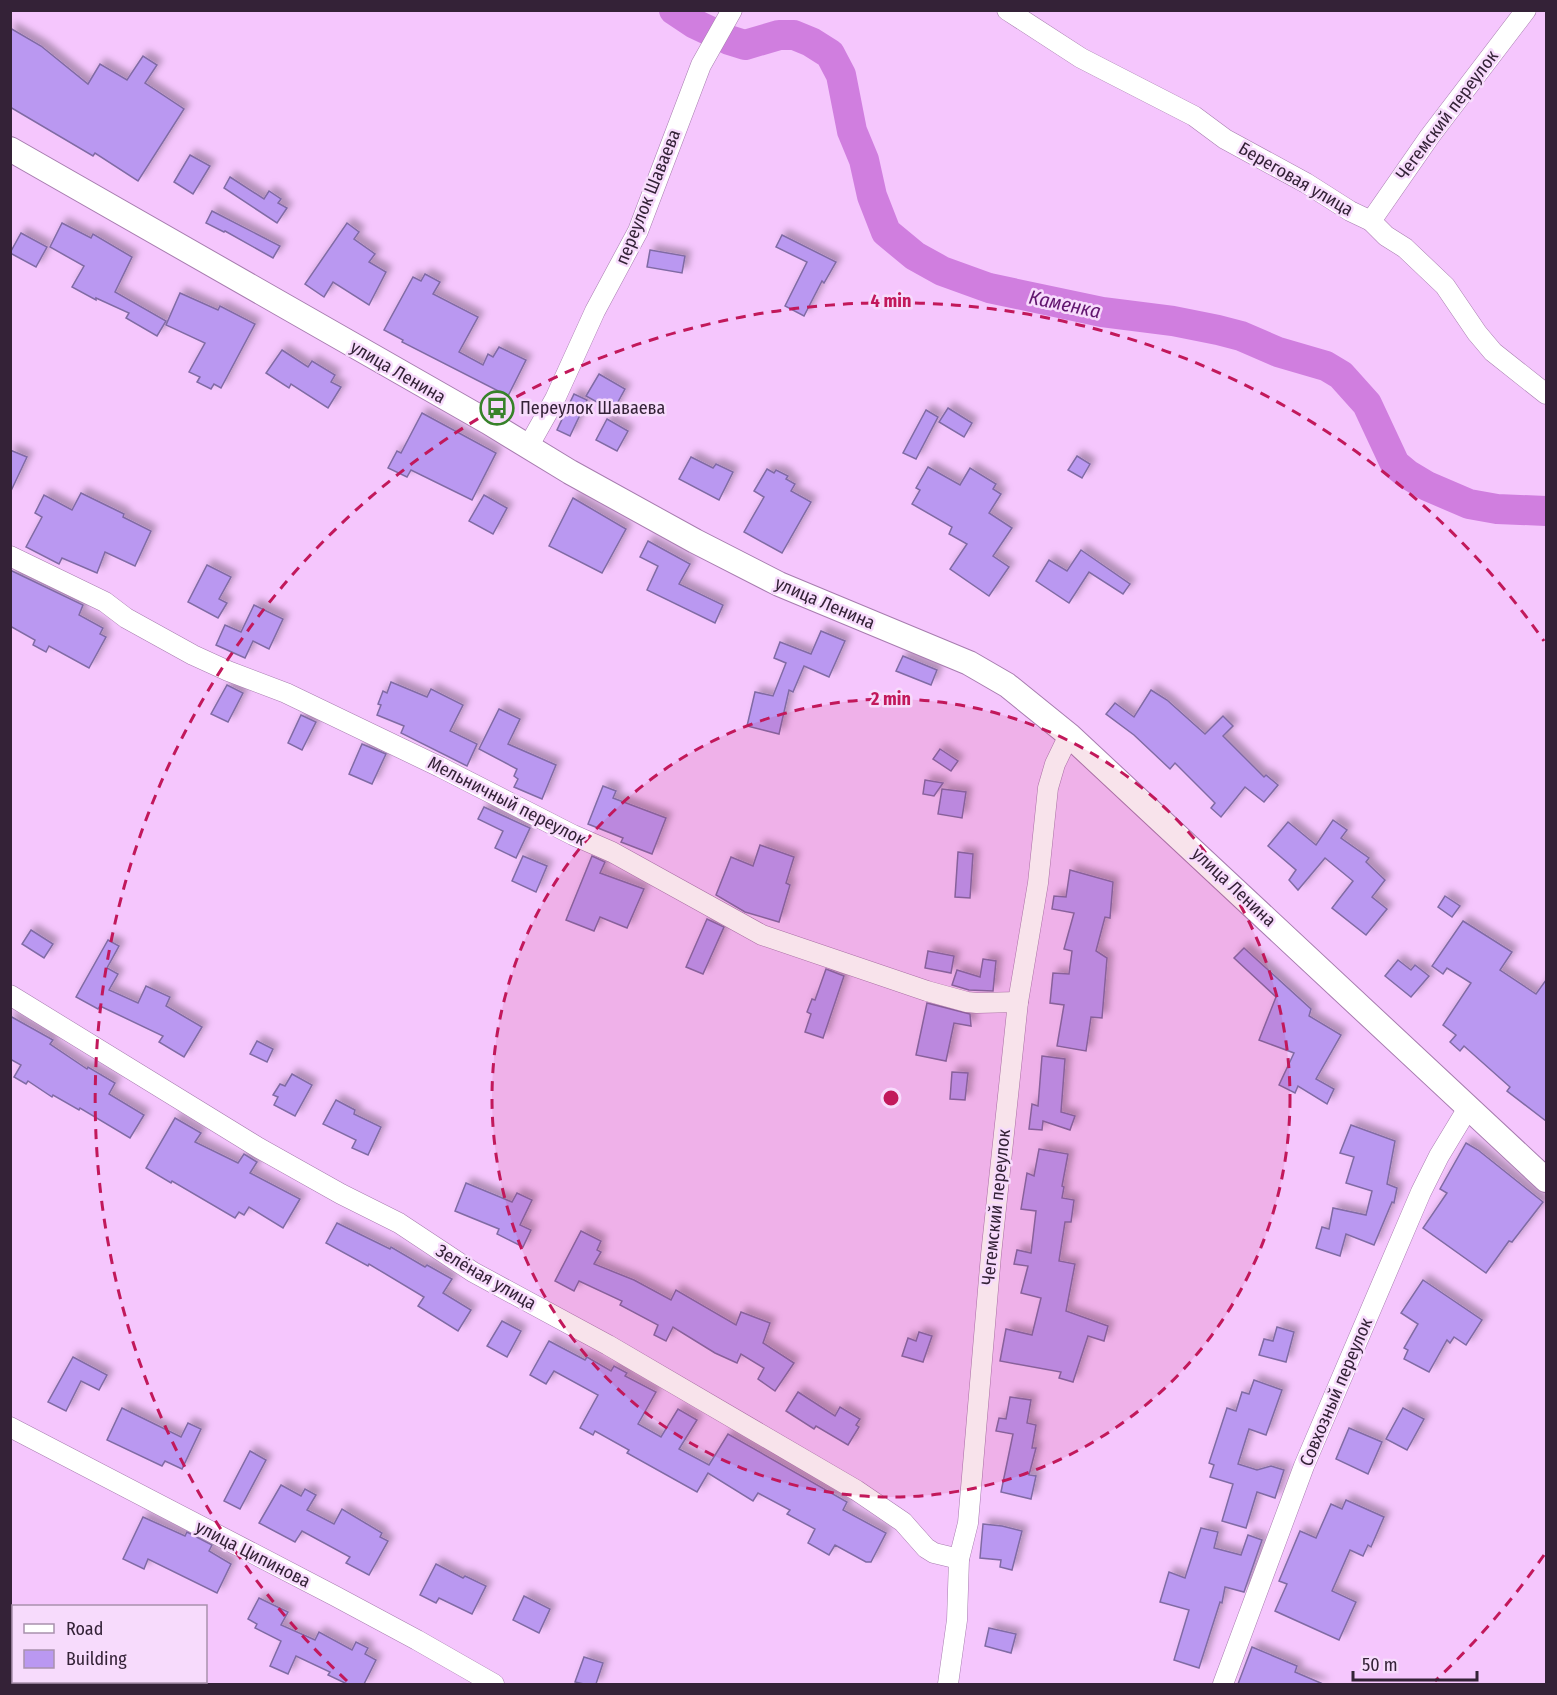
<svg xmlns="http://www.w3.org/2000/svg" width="1557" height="1695" viewBox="0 0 1557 1695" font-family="'Fira Sans Condensed',sans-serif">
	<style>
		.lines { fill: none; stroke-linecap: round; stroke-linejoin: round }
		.river { stroke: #d07edf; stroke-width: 30 }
		.building { fill: #ba98f1; stroke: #806ba4; stroke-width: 1.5; filter: url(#shadow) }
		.minor-casing { stroke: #a77caf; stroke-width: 21 }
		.tertiary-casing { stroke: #a77caf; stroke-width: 26 }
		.minor { stroke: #fff; stroke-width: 20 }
		.tertiary { stroke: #fff; stroke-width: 24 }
		.ring { fill: none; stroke: #c2185b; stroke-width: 3; stroke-dasharray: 10 8 }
		.labels { text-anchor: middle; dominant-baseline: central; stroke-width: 5; stroke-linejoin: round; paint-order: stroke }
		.street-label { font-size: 18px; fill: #342237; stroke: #f7dbfc }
		.poi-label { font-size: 18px; fill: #342237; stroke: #f7dbfc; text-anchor: start }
		.water-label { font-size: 20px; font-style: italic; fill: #61156e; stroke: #f7dbfc }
		.centre { fill: #c2185b; stroke: #f7dbfc; stroke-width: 3 }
		.ring-label { font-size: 18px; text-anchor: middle; font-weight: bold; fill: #c2185b; stroke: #f7dbfc; stroke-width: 5; stroke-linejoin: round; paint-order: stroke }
	</style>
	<defs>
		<filter id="shadow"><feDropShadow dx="5.5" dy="-5.5" stdDeviation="3" flood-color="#0004"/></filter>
	</defs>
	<rect width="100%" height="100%" fill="#f5c6fd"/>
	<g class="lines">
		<path class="river" d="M674,10L695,24L729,40L745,45L779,35H794L811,42L830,54L841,75L852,131L864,160L872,196L886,232L915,256L942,271L989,288L1102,312L1173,321L1218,330L1241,336L1278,352L1326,366L1341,375L1367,404L1395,464L1407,474L1427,486L1469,504L1497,509L1546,511"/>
	</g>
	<g class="building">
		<path d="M10,28L41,46L88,84L100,64L127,80L143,56L157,65L145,83L184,109L138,181L95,153L93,156L10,107Z"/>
		<path d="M190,155L210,166L193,194L174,182Z"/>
		<path d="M230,177L264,199L269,191L281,199L278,203L287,208L277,223L224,188Z"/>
		<path d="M212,211L280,246L273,258L225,231L224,232L206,223Z"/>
		<path d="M62,223L91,238L93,234L132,257L115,292L166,321L157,336L126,318L129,313L96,298V300L72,287L84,266L50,247Z"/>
		<path d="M347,223L359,232L354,239L375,254L369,262L386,272L369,305L333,282L324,297L305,284Z"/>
		<path d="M21,233L47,247L36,267L10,253Z"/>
		<path d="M782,235L836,262L824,283L822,281L804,316L785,306L807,262L776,247Z"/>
		<path d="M650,250L685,256L682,273L647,267Z"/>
		<path d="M425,274L440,282L433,294L478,317L459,352L483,365L488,354L493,357L499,347L526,360L508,396L402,342L403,340L384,330L413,277L421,281Z"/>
		<path d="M180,293L218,310L220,306L255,324L221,388L214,384L211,389L197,382L200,377L189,372L205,343L166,325Z"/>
		<path d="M282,350L308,367L312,361L335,375L331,382L341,387L328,408L291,384L289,388L266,373Z"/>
		<path d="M599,374L625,389L613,411L586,396Z"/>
		<path d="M574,394L587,400L570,436L557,430Z"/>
		<path d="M948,408L972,423L964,437L939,422Z"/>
		<path d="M926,410L938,417L916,459L903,453Z"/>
		<path d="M422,413L496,453L472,500L411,470L407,477L388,468L397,451L401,453Z"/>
		<path d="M607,419L628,431L617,451L596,440Z"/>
		<path d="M10,450L27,457L10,493Z"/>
		<path d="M1077,456L1090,464L1082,478L1068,470Z"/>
		<path d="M691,457L713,468L716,464L733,472L719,500L679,479Z"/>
		<path d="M928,467L960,485L970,468L996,484L993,489L1001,494L989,513L1012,528L993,556L1009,567L989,596L950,569L967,544L949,534L952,527L912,504L920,490L916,488Z"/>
		<path d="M767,469L774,473L776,470L788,476L786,479L795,484L791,491L811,502L782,553L744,532L764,497L754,491Z"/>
		<path d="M81,493L124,514L123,517L151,531L135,566L105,552L97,573L62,558L59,564L26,547L42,517L35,513L44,495L72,510Z"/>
		<path d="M484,495L507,508L493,534L469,521Z"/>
		<path d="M573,498L626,529L602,573L549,546Z"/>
		<path d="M648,541L690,564L679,584L723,605L715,623L647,590L658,566L640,557Z"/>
		<path d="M1081,550L1130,584L1123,594L1089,572L1069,603L1036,581L1049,560L1067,571Z"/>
		<path d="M207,565L231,577L219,599L227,603L218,618L188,602Z"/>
		<path d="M10,570L83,605L79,615L103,628L100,634L106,637L89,668L49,646L46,652L33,645L35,640L10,626Z"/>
		<path d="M254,605L283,619L269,649L253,641L245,658L216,645L225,625L241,632Z"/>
		<path d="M821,631L845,641L829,677L804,666L793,692L789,690L779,734L747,726L755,692L773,696L786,663L774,658L780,642L811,654Z"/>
		<path d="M903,656L937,670L931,685L896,671Z"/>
		<path d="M391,682L427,697L431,689L463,705L450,731L477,744L467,766L401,733L404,726L377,715L381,705L378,704L383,691L387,693Z"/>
		<path d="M227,685L243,693L228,722L211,714Z"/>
		<path d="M1151,690L1167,700L1205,734L1223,716L1233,726L1223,736L1264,777L1266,775L1278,785L1264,802L1245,787L1221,817L1211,808L1215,803L1175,763L1170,769L1134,735L1106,714L1115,703L1134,717Z"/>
		<path d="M499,709L520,719L508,744L556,765L542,799L514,787L518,779L514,776L517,769L479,749Z"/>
		<path d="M301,715L316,722L302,750L288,743Z"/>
		<path d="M362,744L386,754L372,784L349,774Z"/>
		<path d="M940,749L958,761L951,771L933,759Z"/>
		<path d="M925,780L943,783L934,796L923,794Z"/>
		<path d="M603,786L616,791L613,798L666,818L652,854L621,842L623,838L588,824Z"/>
		<path d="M942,789L966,792L962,818L938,814Z"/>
		<path d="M484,807L530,828L516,858L495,848L503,831L478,819Z"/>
		<path d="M1333,820L1347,830L1341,838L1369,858L1366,862L1385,880L1372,897L1387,909L1366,935L1332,908L1353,881L1325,858L1298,890L1289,880L1296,870L1268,846L1288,822L1316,845Z"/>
		<path d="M760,845L794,857L786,883L790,885L779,922L745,912L716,895L731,857L753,866Z"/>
		<path d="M958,852L973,854L970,898L955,897Z"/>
		<path d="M523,856L547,866L536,892L512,881Z"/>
		<path d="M592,856L605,862L600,873L644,889L627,928L600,917L594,931L566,920Z"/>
		<path d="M1070,870L1113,882L1110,918L1105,917L1096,951L1107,958L1102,1018L1091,1017L1086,1051L1057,1046L1064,1005L1050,1003L1053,973L1069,974L1072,951L1064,949L1074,913L1052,909L1054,896L1066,897Z"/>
		<path d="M1445,896L1460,906L1452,917L1438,907Z"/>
		<path d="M707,919L724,927L703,974L686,967Z"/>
		<path d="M1463,921L1512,952L1500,970L1536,994L1546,980V1121L1507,1091L1510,1087L1464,1046L1460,1051L1450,1042L1456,1035L1443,1025L1471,983L1447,968L1443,974L1432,966Z"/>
		<path d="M31,930L53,944L44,958L22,944Z"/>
		<path d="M108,940L119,946L107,968L118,974L109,990L138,1003L146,986L170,997L166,1006L202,1027L184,1057L159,1042L163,1036L100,1006L98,1009L76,997Z"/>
		<path d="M1244,948L1311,1009L1309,1016L1341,1035L1316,1079L1334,1089L1327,1104L1298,1086L1295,1093L1279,1085L1294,1053L1259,1040L1276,997L1234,958Z"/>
		<path d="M928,951L954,956L951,973L925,968Z"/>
		<path d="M983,959L996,961L993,991L969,990L952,985L957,970L980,977Z"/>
		<path d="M1398,960L1411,970L1415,965L1429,976L1411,997L1385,976Z"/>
		<path d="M826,969L844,976L823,1038L805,1032L811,1014L807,1012L812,999L815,1000Z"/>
		<path d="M927,1003L970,1014L971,1026L954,1023L946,1061L916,1055Z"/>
		<path d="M10,1016L53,1040L50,1044L87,1069L88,1067L115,1083L109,1094L144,1115L130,1138L80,1108L79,1110L53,1095L52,1097L28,1081L26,1084L14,1077L21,1065L10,1059Z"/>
		<path d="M257,1041L273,1049L267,1062L250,1054Z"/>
		<path d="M1042,1056L1065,1059L1061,1112L1075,1116L1070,1130L1043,1121L1042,1130L1029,1129L1032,1104L1038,1106Z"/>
		<path d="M952,1072L968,1073L965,1100L950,1099Z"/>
		<path d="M292,1074L312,1085L295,1116L274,1105L278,1097L273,1095L280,1084L285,1086Z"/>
		<path d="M336,1100L355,1110L354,1114L381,1127L368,1155L352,1148L356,1140L323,1124Z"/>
		<path d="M175,1118L201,1133L195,1142L238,1163L244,1154L257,1162L250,1173L300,1199L283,1228L249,1207L244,1215L239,1212L235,1218L172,1181L171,1183L146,1168Z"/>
		<path d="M1351,1125L1395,1141L1387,1184L1397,1188L1394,1203L1392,1202L1374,1245L1346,1234L1340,1256L1316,1248L1322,1227L1329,1229L1333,1208L1366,1215L1372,1191L1346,1183L1354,1157L1340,1153Z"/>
		<path d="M1466,1143L1478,1150L1543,1202L1512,1242L1509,1241L1486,1273L1423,1228L1447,1193L1440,1189Z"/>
		<path d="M1039,1149L1068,1154L1062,1186L1064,1187L1062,1198L1074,1200L1071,1222H1065L1059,1261L1075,1264L1066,1311L1108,1326L1104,1341L1088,1336L1073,1382L1059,1378L1061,1372L1000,1361L1006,1329L1032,1335L1041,1298L1021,1293L1028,1266L1014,1264L1017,1250L1031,1253L1036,1211L1021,1209L1027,1173L1034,1176Z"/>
		<path d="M466,1183L512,1202L517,1193L532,1200L520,1225L531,1230L523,1247L497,1234L499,1229L455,1211Z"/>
		<path d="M337,1223L390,1249L391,1247L425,1267L427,1265L452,1279L443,1293L471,1310L458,1331L418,1306L424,1297L369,1264L368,1266L326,1243Z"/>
		<path d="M581,1231L601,1241L597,1250L601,1252L594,1264L634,1280L671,1300L676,1290L736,1325L741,1312L770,1323L763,1343L794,1363L775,1391L758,1379L764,1368L741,1354L737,1363L715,1353L673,1327L666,1341L654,1335L658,1325L620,1305L622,1301L579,1281L574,1291L555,1281Z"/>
		<path d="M1423,1280L1482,1320L1466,1345L1454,1337L1450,1343L1447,1340L1429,1372L1404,1359L1408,1350L1404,1348L1418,1324L1401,1313Z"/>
		<path d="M502,1321L521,1331L507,1357L487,1346Z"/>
		<path d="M1277,1327L1294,1332L1286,1362L1259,1355L1264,1339L1273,1341Z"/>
		<path d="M919,1332L932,1336L923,1362L902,1356L908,1338L916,1341Z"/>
		<path d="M549,1341L585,1360L587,1357L611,1371L614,1366L627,1373L625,1376L656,1392L638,1424L661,1437L678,1409L697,1420L679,1449L709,1465L728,1434L847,1502L843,1510L886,1533L871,1562H866L835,1545L829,1555L808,1543L815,1529L787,1514L790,1510L758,1493L753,1501L708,1473L697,1492L627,1453L629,1450L595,1431L593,1435L580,1428L598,1395L554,1371L546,1384L530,1375Z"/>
		<path d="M73,1357L107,1375L99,1390L81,1381L66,1411L48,1402Z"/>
		<path d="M1254,1380L1282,1390L1266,1435L1249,1429L1238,1464L1257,1470L1271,1466L1284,1470L1275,1498L1257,1492L1246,1528L1222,1521L1233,1484L1210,1477L1214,1465L1209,1463L1227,1408L1236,1411L1242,1392L1249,1394Z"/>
		<path d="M798,1392L835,1416L840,1407L860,1419L856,1425L859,1427L848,1445L816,1426L814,1429L786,1411Z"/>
		<path d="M1010,1397L1031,1400L1027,1423L1036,1425L1032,1448H1036L1029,1475L1036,1476L1031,1499L1001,1492L1013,1434L996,1431L999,1418L1006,1419Z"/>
		<path d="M122,1408L181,1437L188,1423L201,1429L182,1469L165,1461L162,1466L107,1440Z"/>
		<path d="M1403,1408L1424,1419L1407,1450L1386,1439Z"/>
		<path d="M1349,1428L1382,1442L1368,1474L1336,1459Z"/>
		<path d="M250,1451L266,1460L240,1509L224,1501Z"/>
		<path d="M281,1485L301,1496L305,1489L316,1495L307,1510L334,1524L342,1509L382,1533L380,1537L388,1541L369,1575L346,1563L350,1557L302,1531L295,1542L259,1523Z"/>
		<path d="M1346,1500L1384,1517L1371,1547L1368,1545L1363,1556L1350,1550L1332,1591L1356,1602L1339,1640L1275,1611L1287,1584L1279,1581L1300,1531L1316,1538L1331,1504L1342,1509Z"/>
		<path d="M143,1517L185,1536L187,1532L212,1545L209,1551L231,1564L217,1593L148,1559L144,1569L123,1559Z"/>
		<path d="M983,1524L1002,1526L1022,1531L1012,1570L1000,1567L1001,1560L980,1558Z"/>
		<path d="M1201,1528L1218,1532L1214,1548L1241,1555L1248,1535L1262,1540L1244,1592L1225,1587L1222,1603L1220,1602L1199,1668L1174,1660L1189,1610L1160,1602L1169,1572L1185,1578Z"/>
		<path d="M436,1564L463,1578L465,1576L486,1586L472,1614L439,1598L436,1603L420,1595Z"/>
		<path d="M524,1596L550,1609L539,1633L513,1620Z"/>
		<path d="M259,1598L288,1612L281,1625L315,1640L319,1632L352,1650L356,1642L368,1648L365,1654L376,1660L364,1684H347L328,1675L330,1672L296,1656L288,1674L270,1666L281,1641L255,1628L257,1624L248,1619Z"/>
		<path d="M989,1628L1016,1634L1011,1653L985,1646Z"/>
		<path d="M1252,1647L1297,1666L1295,1672L1323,1684H1238Z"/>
		<path d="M584,1657L603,1663L596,1684H584L575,1682Z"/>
	</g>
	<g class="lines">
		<g class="minor-casing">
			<g id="minor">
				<path d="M1007,10L1081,58L1194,116L1225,139L1306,183L1350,211L1371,221L1386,236L1405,248L1445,286L1477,333L1493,352L1546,394"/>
				<path d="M1371,221L1430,136L1526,10"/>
				<path d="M528,447L555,399L595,311L638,231L701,65L732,10"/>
				<path d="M10,556L105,602L126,618L193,655L228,671L286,693L440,767L573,835L612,852L762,935L927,991L967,1002L977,1003L1018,1002"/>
				<path d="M10,995L259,1148L341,1194L399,1223L473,1272L608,1345L856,1490L903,1522L926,1548L934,1553L959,1559"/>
				<path d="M10,1427L335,1596L417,1640L494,1684"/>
				<path d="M948,1684L957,1620L959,1559L968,1523L991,1255L1018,1002L1038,883L1048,788L1055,764L1069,735"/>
				<path d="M1223,1684L1304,1466L1421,1192L1439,1156L1468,1108"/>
			</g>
		</g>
		<g class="tertiary-casing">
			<path id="tertiary" d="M10,149L488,422L570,472L695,541L779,584L969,663L1007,685L1069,735L1546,1180"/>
		</g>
		<use href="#minor" class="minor"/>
		<use href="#tertiary" class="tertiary"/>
	</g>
	<circle cx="891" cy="1098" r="399" fill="#c2185b" fill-opacity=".12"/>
	<g class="ring">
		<circle cx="891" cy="1098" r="399"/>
		<path d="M1544 1555A797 797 0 0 1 1435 1681M347 1681A797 797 0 1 1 1544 641"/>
	</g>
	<defs>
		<g id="bus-ring" transform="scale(1.725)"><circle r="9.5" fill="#f7dbfc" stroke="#37822a" stroke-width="1.5"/><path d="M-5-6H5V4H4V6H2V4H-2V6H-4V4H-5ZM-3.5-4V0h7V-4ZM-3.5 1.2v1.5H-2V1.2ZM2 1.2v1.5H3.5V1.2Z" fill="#37822a"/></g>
	</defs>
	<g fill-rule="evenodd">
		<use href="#bus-ring" x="497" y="408"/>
	</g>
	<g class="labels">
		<g class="street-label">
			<text transform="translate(1447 115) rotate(-53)">Чегемский переулок</text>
			<text transform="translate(1296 179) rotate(30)">Береговая улица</text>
			<text transform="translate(648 197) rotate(-68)">переулок Шаваева</text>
			<text transform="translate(398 372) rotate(30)">улица Ленина</text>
			<text transform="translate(825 603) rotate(23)">улица Ленина</text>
			<text transform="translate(507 801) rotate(27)">Мельничный переулок</text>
			<text transform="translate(1234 887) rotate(43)">улица Ленина</text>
			<text transform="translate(996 1207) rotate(-84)">Чегемский переулок</text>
			<text transform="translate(486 1277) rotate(30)">Зелёная улица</text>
			<text transform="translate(1336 1392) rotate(-67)">Совхозный переулок</text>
			<text transform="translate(253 1554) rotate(27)">улица Ципинова</text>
		</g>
		<g class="poi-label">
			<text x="520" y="408">Переулок Шаваева</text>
		</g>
		<g class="water-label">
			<text transform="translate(1065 304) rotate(12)">Каменка</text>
		</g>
	</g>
	<circle cx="891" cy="1098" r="9" class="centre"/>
	<g class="ring-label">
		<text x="891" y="307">4 min</text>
		<text x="891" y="705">2 min</text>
	</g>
	<rect width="1557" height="1695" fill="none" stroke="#342237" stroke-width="24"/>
	<rect x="12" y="1605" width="195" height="78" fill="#f7dbfc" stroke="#a991ad" stroke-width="1.5"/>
	<rect x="24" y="1624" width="30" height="9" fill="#ffffff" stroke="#a991ad" stroke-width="1.5"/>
	<text x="66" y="1635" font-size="18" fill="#342237">Road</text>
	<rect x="24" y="1650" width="30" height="18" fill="#ba98f1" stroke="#a991ad" stroke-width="1.5"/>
	<text x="66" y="1665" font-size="18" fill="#342237">Building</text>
	<path d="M1353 1671v9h124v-9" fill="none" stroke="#342237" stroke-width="3"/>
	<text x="1362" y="1671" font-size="18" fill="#342237" stroke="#f7dbfc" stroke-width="4.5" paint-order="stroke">50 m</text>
</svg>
